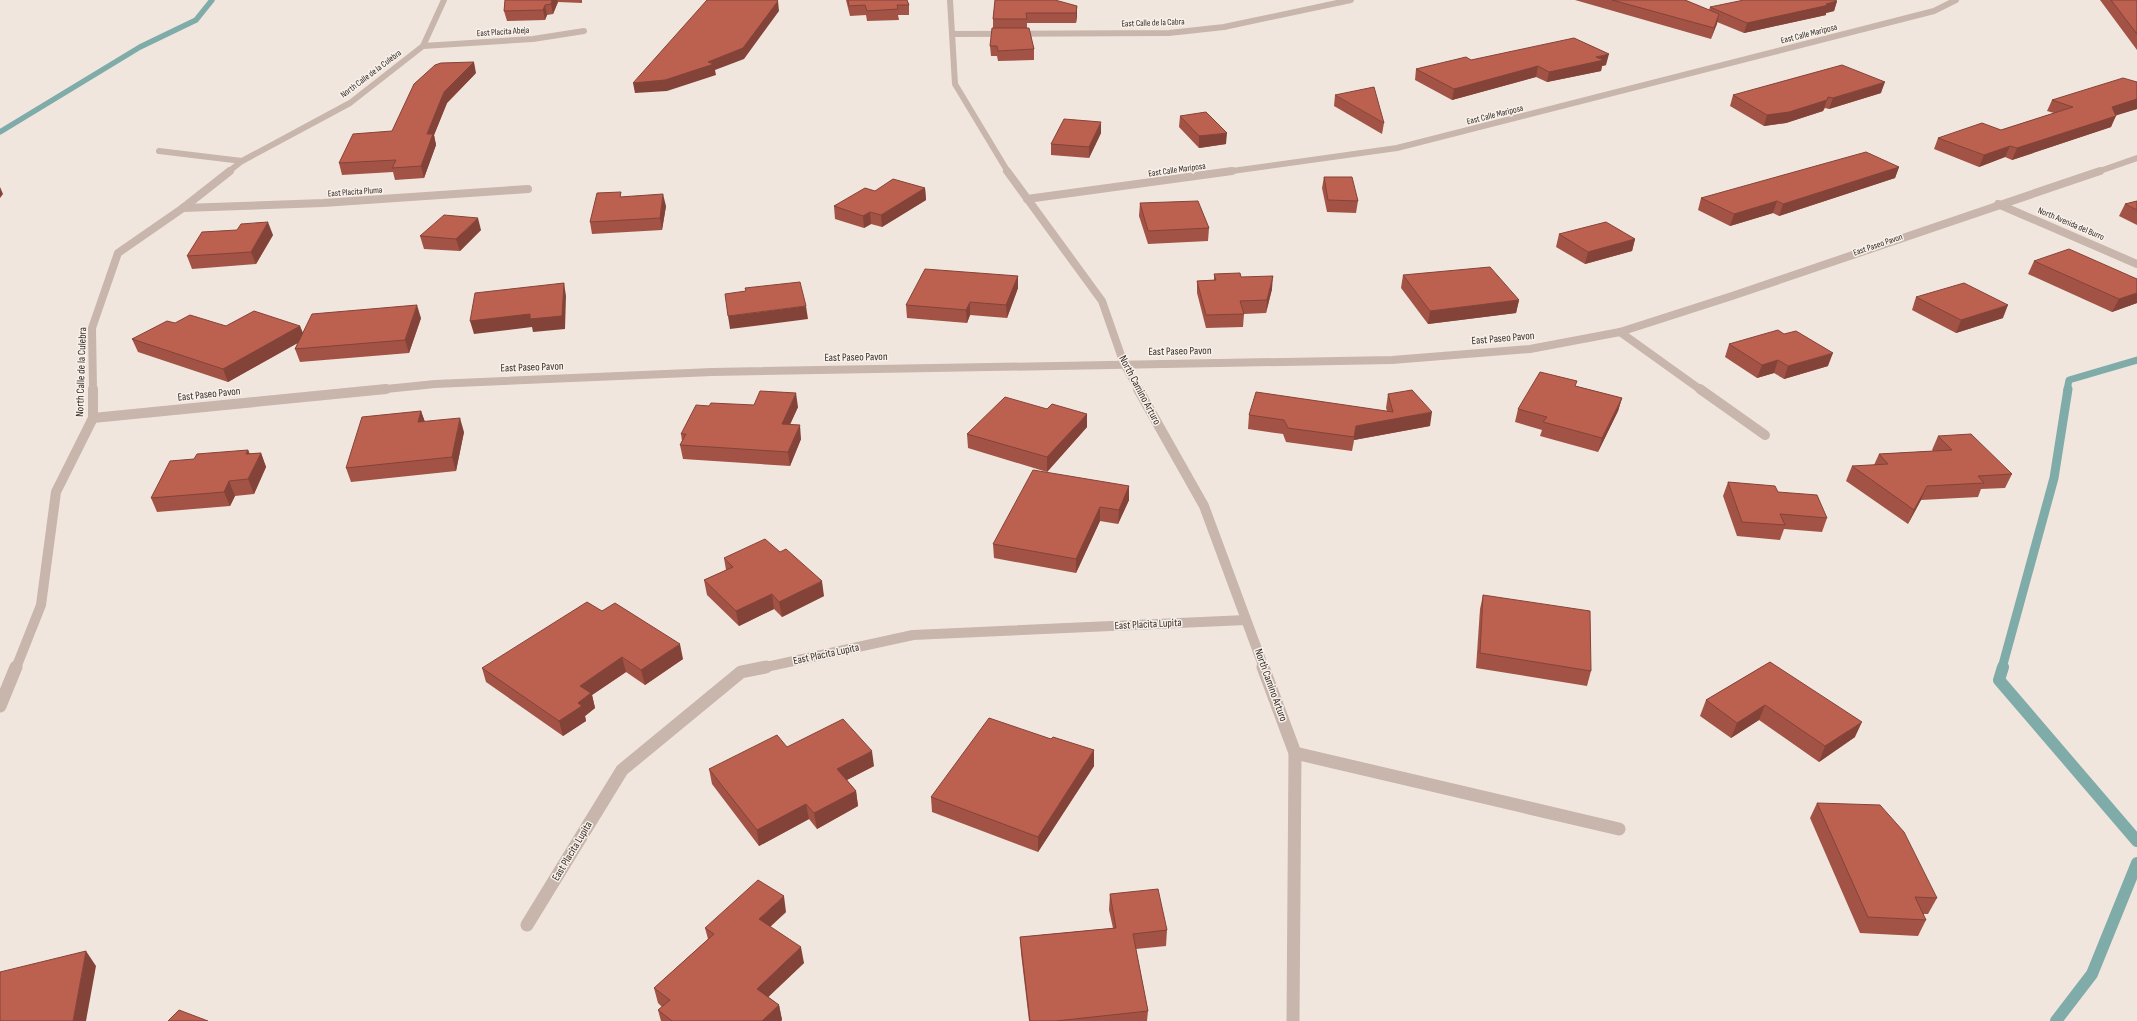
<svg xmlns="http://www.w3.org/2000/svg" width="2137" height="1021" viewBox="0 0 2137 1021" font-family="'Sofia Sans Condensed',sans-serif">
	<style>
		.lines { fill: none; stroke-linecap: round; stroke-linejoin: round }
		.stream-far3 { stroke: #7faba9; stroke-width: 5.5 }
		.stream-far2 { stroke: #7faba9; stroke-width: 7 }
		.stream-far1 { stroke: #7faba9; stroke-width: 9 }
		.stream { stroke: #7faba9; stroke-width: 12 }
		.street-far3 { stroke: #c8b5ab; stroke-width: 6 }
		.street-far2 { stroke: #c8b5ab; stroke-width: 8 }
		.street-far1 { stroke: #c8b5ab; stroke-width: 10 }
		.street { stroke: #c8b5ab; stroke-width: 13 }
		.wall { fill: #a25345 }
		.shaded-wall { fill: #844338 }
		.building { fill: #bc6050; stroke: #844338 }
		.labels { text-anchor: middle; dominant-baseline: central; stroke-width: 3; stroke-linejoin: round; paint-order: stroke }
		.far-street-label { font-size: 9px; fill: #362c29; stroke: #f8f1ea }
		.street-label { font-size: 11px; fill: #362c29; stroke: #f8f1ea }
	</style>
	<rect width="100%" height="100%" fill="#f1e6de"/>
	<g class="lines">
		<path class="stream-far3" d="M0,132L140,47L196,20L212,0"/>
		<path class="stream-far2" d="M2067,390L2069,380L2137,360"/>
		<path class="stream-far1" d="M2002,668L2054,478L2068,389"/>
		<g class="stream">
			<path d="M2003,667L1999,680L2137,841"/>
			<path d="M2056,1021L2092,974L2137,863"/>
		</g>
		<g class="street-far3">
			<path d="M950,0L955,84L1008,172"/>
			<path d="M952,34L1169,33L1224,27L1351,0"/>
			<path d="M423,46L533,39L584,31"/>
			<path d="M159,151L242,161"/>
			<path d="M228,172L242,161L350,103L423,46L444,0"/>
			<path d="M1225,172L1397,148L1934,11L1956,0"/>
			<path d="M2097,172L2137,158"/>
		</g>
		<g class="street-far2">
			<path d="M1007,171L1102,301L1124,364L1139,390"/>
			<path d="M1027,199L1232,171"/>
			<path d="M1998,204L2137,264"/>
			<path d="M183,208L323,203L528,189"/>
			<path d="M1620,332L1701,390"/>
			<path d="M93,390L92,328L118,253L183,208L230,171"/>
			<path d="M376,390L435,384L712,372L1392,360L1530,349L1620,332L1732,296L2100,171"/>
		</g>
		<g class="street-far1">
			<path d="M1138,389L1204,506L1264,668"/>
			<path d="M1700,389L1765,435"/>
			<path d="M93,418L386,389"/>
			<path d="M16,668L41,605L56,492L93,418V389"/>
			<path d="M761,668L913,635L1246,620"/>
		</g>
		<g class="street">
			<path d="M1263,667L1295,753L1293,1021"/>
			<path d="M0,706L16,667"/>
			<path d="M1295,753L1619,829"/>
			<path d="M527,925L622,770L741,672L766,667"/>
		</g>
	</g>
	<g class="wall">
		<path d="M505,0H582V3L558,2L553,14L547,15L545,20L507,21L504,11Z"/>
		<path d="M846,0H907L909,5V15H898L899,20L867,21L866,15L850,16Z"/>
		<path d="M995,0L1077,6V16L1076,23H1027V28L1034,49V60L998,61L997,56H991L990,46L993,28V19Z"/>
		<path d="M1575,0H1685L1709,10L1710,7L1837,1L1834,11L1826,13V15L1744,33L1717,22L1711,39Z"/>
		<path d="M2097,0H2137V50L2100,0Z"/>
		<path d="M1471,60L1606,65L1602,66L1601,71L1547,82L1536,77L1452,100L1415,80L1416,69Z"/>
		<path d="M476,73L447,103L434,135L436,145L424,178L395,180L393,172L342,175L339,163L392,131Z"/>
		<path d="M2137,82V109L2115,115L2111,127L2012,160L2005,157L1979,167L1934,149L1938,138L2001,130L2054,113L2047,111L2052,100Z"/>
		<path d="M1881,93L1829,109L1825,108L1823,111L1786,123L1764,126L1730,106L1733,95Z"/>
		<path d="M1335,95L1384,123L1382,134L1334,106Z"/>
		<path d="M1180,116L1226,144L1199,148L1179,127Z"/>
		<path d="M1101,133L1089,158L1051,155V144Z"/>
		<path d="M1899,167L1895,178L1779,216L1773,213L1730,226L1698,210L1701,198Z"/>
		<path d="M1324,177L1358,201L1356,213L1327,212L1322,188Z"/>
		<path d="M925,188L926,200L882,227L871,224L864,228L835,219L834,206L875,191Z"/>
		<path d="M2137,201V225L2119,216L2125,204Z"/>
		<path d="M1140,203L1209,228L1208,241L1148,244L1139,216Z"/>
		<path d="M666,206L662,230L592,234L590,222Z"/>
		<path d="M481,230L460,251L424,249L420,236Z"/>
		<path d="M1559,234L1635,239L1632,251L1585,264L1556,247Z"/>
		<path d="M273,235L256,264L192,269L187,256Z"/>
		<path d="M2034,261L2137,279V303L2112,312L2028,274Z"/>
		<path d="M1214,274L1241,277L1272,289L1266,313L1244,314L1243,327L1206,328L1197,293V281L1214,280Z"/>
		<path d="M1403,275L1519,300L1516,313L1428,324L1401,288Z"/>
		<path d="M1018,276V288L1007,318L970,315L967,323L907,318L906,305Z"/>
		<path d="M1916,297L2003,318L1956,333L1912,310Z"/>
		<path d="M421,318L409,353L300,362L295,349L299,342L228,382L138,352L132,339L175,323L226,326H300L303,333Z"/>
		<path d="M1729,344L1828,366L1784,379L1774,373L1757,378L1725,357Z"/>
		<path d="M1576,386L1622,398L1618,411L1598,452L1540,436L1542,430L1515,422L1518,409Z"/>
		<path d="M1388,394L1430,426L1354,440L1352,451L1286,442L1283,434L1248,429L1249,415L1387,411L1386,408Z"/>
		<path d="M709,406L798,407L790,424L801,439L790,466L683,459L680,445L682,441L681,434Z"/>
		<path d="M421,411L425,422L464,432L456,471L351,482L346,468Z"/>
		<path d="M1087,427L1047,472L968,448L967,434Z"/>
		<path d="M1938,436L2012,474L2005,488L1981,489L1978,497L1921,500L1908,524L1846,481L1852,466L1874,465L1879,454L1933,451L1932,450Z"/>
		<path d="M248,450L250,454L261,453L266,467L254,494L235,496L230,506L157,512L151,498L194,459Z"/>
		<path d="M1728,482L1778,492L1827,518L1822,532L1784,529L1780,540L1737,536L1723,496Z"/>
		<path d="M1129,486V500L1118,524L1100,521L1076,573L994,558L993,544Z"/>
		<path d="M724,558L824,596L782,617L774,609L739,626L707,595L704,580L726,570Z"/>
		<path d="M1483,595L1591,671L1587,686L1476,668L1480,609Z"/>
		<path d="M602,611L683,659L645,685L626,672L592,695L595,708L585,716L586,721L563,736L486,682L482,668Z"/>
		<path d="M1770,662L1855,737L1819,762L1759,720L1731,738L1700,716L1706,700Z"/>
		<path d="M1051,739L1094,750V766L1038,852L932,812L931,797Z"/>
		<path d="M787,747L874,766L847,780L856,791L858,806L817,829L809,819L759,846L712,784L709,769Z"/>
		<path d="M1817,803L1937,898L1928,914H1923L1926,920L1918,936L1860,933L1810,818Z"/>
		<path d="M1110,894L1167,930L1166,946L1136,949L1148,1011L1147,1021H1029L1021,953L1020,937L1113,928L1109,910Z"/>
		<path d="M786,912L770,927L804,963L768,997L779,1005L782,1020L781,1021H661L658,1010L662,1007L658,1003L654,988L708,939L705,928Z"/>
	</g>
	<g class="shaded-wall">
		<path d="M552,0H557L558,2L553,14L551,4Z"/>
		<path d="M778,1L779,11L744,59L715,70L716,75L667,91L635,93L633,83L708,62Z"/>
		<path d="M1837,1L1834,11L1826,13V15L1744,33L1747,23Z"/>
		<path d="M545,5L547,15L545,20L543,10Z"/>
		<path d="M1077,6V16L1076,23V13Z"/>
		<path d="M1719,14L1717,24L1711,39L1714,28Z"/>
		<path d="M1609,54L1606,65L1602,66L1601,71L1547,82L1549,72L1596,57Z"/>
		<path d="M474,62L476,73L447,103L434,135L436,145L424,178L421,166L427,134L444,92Z"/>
		<path d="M1538,66L1536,77L1452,100L1454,89Z"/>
		<path d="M1885,82L1881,93L1829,109L1833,98Z"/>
		<path d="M1828,97L1823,111L1786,123L1764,126L1767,115Z"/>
		<path d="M2137,99V109L2108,118L2112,107Z"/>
		<path d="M2116,116L2111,127L2012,160L2017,148Z"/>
		<path d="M1101,122V133L1089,158V147Z"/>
		<path d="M1227,133L1226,144L1199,148V136Z"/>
		<path d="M2010,146L2005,157L1979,167L1984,155Z"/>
		<path d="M1899,167L1895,178L1779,216L1783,204Z"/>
		<path d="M0,187L3,194L0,198Z"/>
		<path d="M925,188L926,200L882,227L881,215Z"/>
		<path d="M663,194L666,206L662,230L660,218Z"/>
		<path d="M1777,201L1773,213L1730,226L1734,214Z"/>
		<path d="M870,212L871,224L864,228L863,216Z"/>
		<path d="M478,218L481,230L460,251L456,239Z"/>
		<path d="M268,222L273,235L256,264L251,252Z"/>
		<path d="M1635,239L1632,251L1585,264L1588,252Z"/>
		<path d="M1018,276V288L1007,318L1006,305Z"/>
		<path d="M1273,276L1272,289L1266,313L1267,300Z"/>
		<path d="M564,283L566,296L565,329L533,332L532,327L474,334L470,321Z"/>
		<path d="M2137,293V303L2112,312L2119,299Z"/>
		<path d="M1519,300L1516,313L1428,324L1430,311Z"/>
		<path d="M970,302V315L967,323L966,310Z"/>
		<path d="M417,305L421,318L409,353L405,340Z"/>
		<path d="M2008,305L2003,318L1956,333L1961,320Z"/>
		<path d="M806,306L808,319L730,329L728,316Z"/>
		<path d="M300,326L305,339L228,382L223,369Z"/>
		<path d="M1833,353L1828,366L1784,379L1788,366Z"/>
		<path d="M1778,360L1774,373L1757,378L1762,365Z"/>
		<path d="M796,393L798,407L784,438L782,424Z"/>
		<path d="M1622,398L1618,411L1598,452L1602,438Z"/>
		<path d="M421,411L426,425L418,422Z"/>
		<path d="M1432,412L1430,426L1354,440L1352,451L1356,426Z"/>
		<path d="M1087,414V427L1047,472V457Z"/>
		<path d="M460,418L464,432L456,471L452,457Z"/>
		<path d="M800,425L801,439L790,466L788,452Z"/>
		<path d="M248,450L253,464L246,454Z"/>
		<path d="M261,453L266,467L254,494L248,479Z"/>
		<path d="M229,481L235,496L230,506L224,492Z"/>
		<path d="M1129,486V500L1118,524L1119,510Z"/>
		<path d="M1927,486L1921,500L1908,524L1914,510Z"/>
		<path d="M1100,507V521L1076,573V559Z"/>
		<path d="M822,581L824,596L782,617L779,602Z"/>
		<path d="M772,594L774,609L739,626L736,611Z"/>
		<path d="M680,644L683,659L645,685L641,670Z"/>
		<path d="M622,657L626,672L592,695L595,708L585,716L586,721L563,736L559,721L580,686Z"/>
		<path d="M1765,705L1759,720L1731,738L1737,723Z"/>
		<path d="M1862,722L1855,737L1819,762L1825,746Z"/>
		<path d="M1094,750V766L1038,852V837Z"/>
		<path d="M872,751L874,766L839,784L837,769Z"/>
		<path d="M856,791L858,806L817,829L814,813Z"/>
		<path d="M806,804L809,819L759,846L757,830Z"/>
		<path d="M784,896L786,912L762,934L759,919Z"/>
		<path d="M801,947L804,963L760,1005L757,989Z"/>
		<path d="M86,951L96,966L86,1021H73Z"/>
		<path d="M779,1005L782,1020L781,1021H762Z"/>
	</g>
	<g class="building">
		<path d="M505,0H552L551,4L545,5L543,10L504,11Z"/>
		<path d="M707,0H777L778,1L743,48L708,62L714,64L665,80L633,83Z"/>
		<path d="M848,0H907L909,5H897L898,9L867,11L865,5L849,6Z"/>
		<path d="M995,0H1055L1077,6L1076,13H1026L1027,19H993Z"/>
		<path d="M1612,0H1685L1719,14L1714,28Z"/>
		<path d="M1744,0H1833L1837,1L1826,4L1829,5L1747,23L1710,7Z"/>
		<path d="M2111,0H2137V34Z"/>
		<path d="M992,28H1029L1034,49L998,51L997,46H990Z"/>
		<path d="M1574,38L1609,54L1596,57L1604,60L1549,72L1538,66L1454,89L1416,69L1466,57L1471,60Z"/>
		<path d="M474,62L444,92L427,134H433L421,166L392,168L396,160L339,163L353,134L392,131L414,84L435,65L441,63Z"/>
		<path d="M1842,65L1885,82L1833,98L1828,97L1827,100L1789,112L1767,115L1733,95Z"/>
		<path d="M2123,78L2137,82V99L2112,107L2116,116L2017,148L2010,146L1984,155L1938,138L1982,123L2001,130L2073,107L2052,100Z"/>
		<path d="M1374,87L1384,123L1335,95Z"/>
		<path d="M1206,112L1227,133L1199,136L1180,116Z"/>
		<path d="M1064,119L1101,122L1089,147L1051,144Z"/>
		<path d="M1866,152L1899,167L1783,204L1777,201L1734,214L1701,198Z"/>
		<path d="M1324,177H1352L1358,201L1328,200Z"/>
		<path d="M893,179L925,188L881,215L870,212L863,216L834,206L865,188L875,191Z"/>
		<path d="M621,192L620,197L663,194L660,218L590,222L597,193Z"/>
		<path d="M1198,201L1209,228L1148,231L1140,203Z"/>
		<path d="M2137,201V210L2125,204Z"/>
		<path d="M444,215L478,218L456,239L420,236Z"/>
		<path d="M268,222L251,252L187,256L202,232L237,230L241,224Z"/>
		<path d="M1606,222L1635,239L1588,252L1559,234Z"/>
		<path d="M2069,249L2137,279V293L2119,299L2034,261Z"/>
		<path d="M1490,267L1519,300L1430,311L1403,275Z"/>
		<path d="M925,269L1018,276L1006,305L970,302L966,310L906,305Z"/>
		<path d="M1240,273L1241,277L1273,276L1267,300L1240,301L1244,314L1206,315L1197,281L1216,280L1214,274Z"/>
		<path d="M800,282L806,306L728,316L725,294L746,291L745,288Z"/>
		<path d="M564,283L562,316L530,319V314L470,321L475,293Z"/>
		<path d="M1964,283L2008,305L1961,320L1916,297Z"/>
		<path d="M417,305L405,340L295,349L312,314Z"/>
		<path d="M254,311L300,326L223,369L132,339L167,321L175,323L190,315L226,326Z"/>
		<path d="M1778,330L1784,334L1796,331L1833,353L1788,366L1778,360L1762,365L1729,344Z"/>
		<path d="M1540,372L1577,381L1575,386L1622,398L1602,438L1543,422L1547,417L1518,409Z"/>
		<path d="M1412,390L1432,412L1356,426L1354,437L1288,428L1284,420L1249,415L1256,392L1393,412L1388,394Z"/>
		<path d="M760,391L796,393L782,424L800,425L788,452L680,445L686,434H681L696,405L709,406L711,403L754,405Z"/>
		<path d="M1005,397L1047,409L1052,404L1087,414L1047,457L967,434Z"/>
		<path d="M421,411L418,422L460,418L452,457L346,468L362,417Z"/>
		<path d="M1971,434L2012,474L1978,476L1984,483L1927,486L1914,510L1852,466L1888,464L1879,454L1952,450L1938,436Z"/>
		<path d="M248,450L246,454L261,453L248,479L229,481L224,492L151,498L170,461L194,459L197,454Z"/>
		<path d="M1033,470L1129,486L1119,510L1100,507L1076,559L993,544Z"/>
		<path d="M1728,482L1775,486L1778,492L1817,495L1827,518L1780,514L1785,525L1742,522Z"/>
		<path d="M765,539L780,552L786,549L822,581L779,602L772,594L736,611L704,580L733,567L724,558Z"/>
		<path d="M1483,595L1590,611L1591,671L1480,653Z"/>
		<path d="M587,602L602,611L615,603L680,644L641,670L622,657L580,686L591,693L578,703L582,706L559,721L482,668Z"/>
		<path d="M1770,662L1862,722L1825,746L1765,705L1737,723L1706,700Z"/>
		<path d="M989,718L1051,739L1053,737L1094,750L1038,837L931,797Z"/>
		<path d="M843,719L872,751L837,769L856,791L814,813L806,804L757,830L709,769L777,735L787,747Z"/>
		<path d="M1817,803L1880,805L1904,832L1937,898L1915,897L1926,920L1868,917Z"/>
		<path d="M758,880L784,896L759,919L801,947L757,989L779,1005L762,1021H671H672L658,1010L670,1000L654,988L714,934L705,928Z"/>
		<path d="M1158,889L1167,930L1133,934L1148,1011L1056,1021H1030L1020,937L1116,928L1110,894Z"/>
		<path d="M86,951L73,1021H0V972Z"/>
		<path d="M179,1010L208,1021H168Z"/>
	</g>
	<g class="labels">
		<g class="far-street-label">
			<text transform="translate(1153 23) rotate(-2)">East Calle de la Cabra</text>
			<text transform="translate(503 32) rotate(-4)">East Placita Abeja</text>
			<text transform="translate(1809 34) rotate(-14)">East Calle Mariposa</text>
			<text transform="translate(371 74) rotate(-37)">North Calle de la Culebra</text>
			<text transform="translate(1495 115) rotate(-14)">East Calle Mariposa</text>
			<text transform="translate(1177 170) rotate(-8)">East Calle Mariposa</text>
			<text transform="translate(355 192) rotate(-4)">East Placita Pluma</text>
			<text transform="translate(2071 224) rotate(23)">North Avenida del Burro</text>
			<text transform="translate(1878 245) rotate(-19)">East Paseo Pavon</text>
		</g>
		<g class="street-label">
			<text transform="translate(1503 338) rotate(-5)">East Paseo Pavon</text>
			<text transform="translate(1180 351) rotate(-1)">East Paseo Pavon</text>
			<text transform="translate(856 357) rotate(-1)">East Paseo Pavon</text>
			<text transform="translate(532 367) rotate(-2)">East Paseo Pavon</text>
			<text transform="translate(81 372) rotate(-88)">North Calle de la Culebra</text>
			<text transform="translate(1140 390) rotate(62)">North Camino Arturo</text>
			<text transform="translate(209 394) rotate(-6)">East Paseo Pavon</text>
			<text transform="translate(1148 624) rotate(-3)">East Placita Lupita</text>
			<text transform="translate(826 654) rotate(-12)">East Placita Lupita</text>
			<text transform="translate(1271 685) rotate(70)">North Camino Arturo</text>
			<text transform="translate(572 851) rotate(-59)">East Placita Lupita</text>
		</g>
	</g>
</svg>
